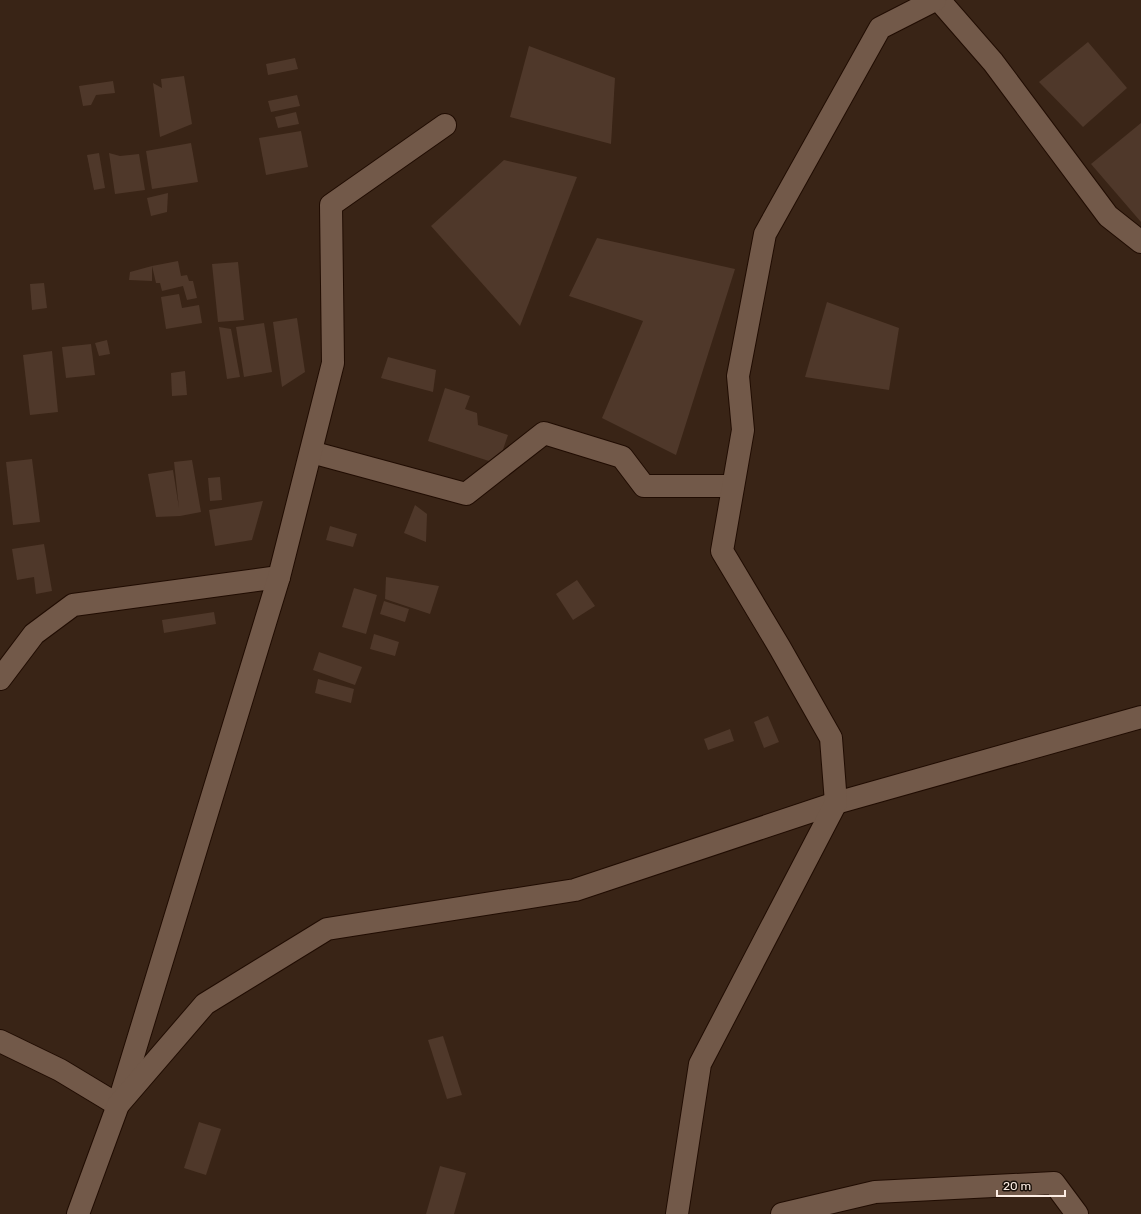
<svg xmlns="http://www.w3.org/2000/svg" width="1141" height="1214" viewBox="0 0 1141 1214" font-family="Rubik,sans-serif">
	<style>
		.building { fill: #4f382a }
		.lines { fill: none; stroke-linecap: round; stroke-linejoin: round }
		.minor-casing { stroke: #200c02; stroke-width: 24 }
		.minor { stroke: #725949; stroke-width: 22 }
	</style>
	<rect width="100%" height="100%" fill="#392416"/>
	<g class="building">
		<path d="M1088,42L1127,88L1083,127L1039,82Z"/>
		<path d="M529,46L615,78L611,144L510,117Z"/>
		<path d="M295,58L298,69L268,75L266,64Z"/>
		<path d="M184,76L192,124L160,137L153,83L162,88L161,79Z"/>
		<path d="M113,81L115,93L96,95L91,105L83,106L79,86Z"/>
		<path d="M297,95L300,106L271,112L268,101Z"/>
		<path d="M296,112L299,124L278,128L275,117Z"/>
		<path d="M1141,123V222L1091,164Z"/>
		<path d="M301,131L308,167L266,175L259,138Z"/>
		<path d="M191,143L198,182L152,189L146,151Z"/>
		<path d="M99,153L105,188L94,190L87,155Z"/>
		<path d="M109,153L120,156L139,154L145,190L115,194Z"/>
		<path d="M504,160L577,177L520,326L431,226Z"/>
		<path d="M168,193L167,212L151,216L147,198Z"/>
		<path d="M597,238L735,269L676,455L602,418L643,321L569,296Z"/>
		<path d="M178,261L181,276L187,275L189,281H193L197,298L187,300L183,286L162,291L160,283H156L152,266Z"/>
		<path d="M238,262L244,320L218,322L212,264Z"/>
		<path d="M152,266V281L129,280L130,272Z"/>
		<path d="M44,283L47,308L32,310L30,284Z"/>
		<path d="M179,294L182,308L199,305L202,323L166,329L161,297Z"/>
		<path d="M827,302L899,328L889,390L805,377Z"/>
		<path d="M297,318L305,372L282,387L273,322Z"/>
		<path d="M264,323L272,372L244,377L236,327Z"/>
		<path d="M219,327L231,329L240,377L227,379Z"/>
		<path d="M107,340L110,354L99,356L95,343Z"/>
		<path d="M91,344L95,375L66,378L62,347Z"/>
		<path d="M52,351L58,412L30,415L23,355Z"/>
		<path d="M388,357L436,370L433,392L381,378Z"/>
		<path d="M185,371L187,395L172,396L171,373Z"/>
		<path d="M445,388L470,396L465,409L477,413L478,425L508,435L498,464L428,441Z"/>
		<path d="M32,459L40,522L13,525L6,462Z"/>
		<path d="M192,460L201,512L180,516L156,517L148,474L173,470L179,508L174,462Z"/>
		<path d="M220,477L222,500L210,501L208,478Z"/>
		<path d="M263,501L252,540L215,546L209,510Z"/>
		<path d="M415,505L427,514L426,542L404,533Z"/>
		<path d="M330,526L357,534L353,547L326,540Z"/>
		<path d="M44,544L52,591L36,594L34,577L17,580L12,549Z"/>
		<path d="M386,577L439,586L430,614L385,599Z"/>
		<path d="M577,580L595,606L573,620L556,594Z"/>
		<path d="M354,588L377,595L366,634L342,627Z"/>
		<path d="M384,601L409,609L405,622L380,614Z"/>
		<path d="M214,612L216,624L164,633L162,620Z"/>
		<path d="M374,634L399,642L395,656L370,649Z"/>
		<path d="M319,652L362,667L355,685L313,670Z"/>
		<path d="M318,679L354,689L351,703L315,693Z"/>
		<path d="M768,716L779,742L764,748L754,722Z"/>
		<path d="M730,729L734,741L708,750L704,739Z"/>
		<path d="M443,1036L462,1095L447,1099L428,1040Z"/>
		<path d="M199,1122L221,1129L206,1175L184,1168Z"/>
		<path d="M440,1166L466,1173L454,1214H426Z"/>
	</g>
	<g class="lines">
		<g class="minor-casing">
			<g id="minor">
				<path d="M939,0L993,62L1108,216L1141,242"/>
				<path d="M311,452L466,494L544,433L622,457L644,486H733"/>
				<path d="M0,679L34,634L73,605L279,577"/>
				<path d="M0,1041L60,1070L118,1105L279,577L333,363L331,205L445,125"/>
				<path d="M78,1214L118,1105L205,1004L327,929L575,890L836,803L1141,717"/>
				<path d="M677,1214L700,1064L836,803L831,738L780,648L722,551L743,430L738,376L765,234L880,28L935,0"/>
				<path d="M782,1214L875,1192L1054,1183L1077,1214"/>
			</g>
		</g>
		<use href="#minor" class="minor"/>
	</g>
	<path d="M997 1190v6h68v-6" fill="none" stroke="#fcede4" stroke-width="2"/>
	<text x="1003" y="1190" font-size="12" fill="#fcede4" stroke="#191009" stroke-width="3" paint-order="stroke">20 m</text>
</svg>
